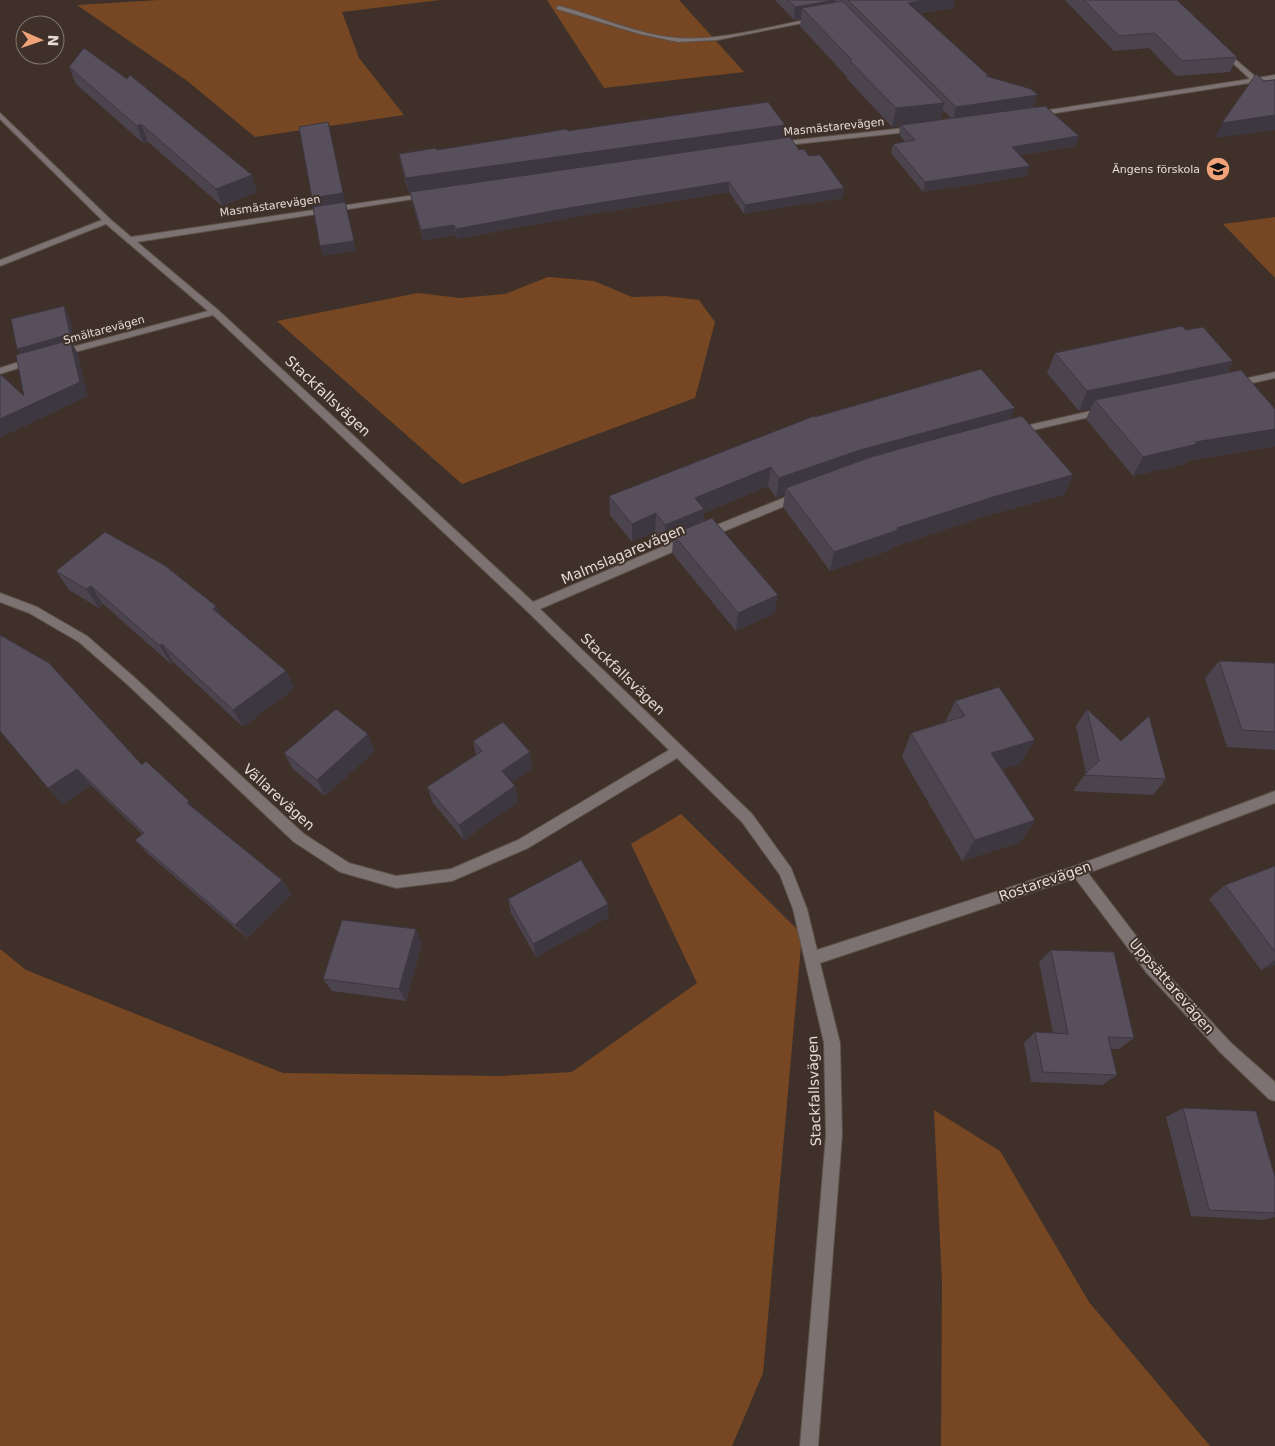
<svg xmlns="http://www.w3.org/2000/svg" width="1275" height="1446" viewBox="0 0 1275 1446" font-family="'DejaVu Sans',sans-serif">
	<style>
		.green { fill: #774724 }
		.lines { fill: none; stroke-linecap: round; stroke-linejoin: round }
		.minor-casing { stroke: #5d5048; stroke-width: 2 }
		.minor { fill: #7b7271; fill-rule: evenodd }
		.wall { fill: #4b444f; fill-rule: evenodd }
		.shaded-wall { fill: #3d3740 }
		.building { fill: #574f5c; stroke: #3d3740 }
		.labels { text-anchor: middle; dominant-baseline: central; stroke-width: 4; stroke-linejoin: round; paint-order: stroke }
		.far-street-label { font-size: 11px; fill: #e4dbd6; stroke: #3f3129 }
		.far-poi-label { font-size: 11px; fill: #e4dbd6; stroke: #3f3129; text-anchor: end }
		.street-label { font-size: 14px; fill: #e4dbd6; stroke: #3f3129 }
	</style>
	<rect width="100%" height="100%" fill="#3f3129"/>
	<g class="green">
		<path d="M160,0H440L342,12L359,58L404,115L255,137L186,80L77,5Z"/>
		<path d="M547,0H679L744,72L604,88Z"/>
		<path d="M1275,217V278L1223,224Z"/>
		<path d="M548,277L594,281L632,297L665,296L699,300L715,322L695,398L462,484L277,321L418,293L460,298L505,294Z"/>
		<path d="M681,814L802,934L763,1373L732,1446H0V949L26,970L283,1073L500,1076L572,1072L697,983L631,844Z"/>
		<path d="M934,1110L1000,1151L1089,1302L1210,1446H941L942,1283Z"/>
	</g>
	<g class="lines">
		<g class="minor-casing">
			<g id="minor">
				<path d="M559,6C598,16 638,35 678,38C720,41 773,26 815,18L818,20L717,40L678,42L640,34L557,9L556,8Z"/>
				<path d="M1222,48L1257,78L1275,75V79L1036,116L1032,114L1036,112L1250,79L1220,51V49Z"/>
				<path d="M0,113L110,219L131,237L429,193L430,195L426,197L137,242L218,310L533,602L683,538H691L692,541L691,544L540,609L752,814L791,868L807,909L817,950L1078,865L1275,791V803L1088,873L1156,962L1231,1043L1275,1082V1101L1269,1099L1221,1053L1146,972L1075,878L820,963L840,1043L842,1135L818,1446H800L826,1135L824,1043L793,909L780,875L742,822L677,758L528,848L452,881L396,888L340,872L294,842L127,684L79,642L29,613L0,602V593L37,607L87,636L135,678L304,834L349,863L396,876L451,869L518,840L669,750L527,611L213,315L60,356L57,355V351L208,311L106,224L0,266V260L102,220L0,119Z"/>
				<path d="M914,127H917V131L778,146L774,144L778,142Z"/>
				<path d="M34,357L39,360L37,362L0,374V368Z"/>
				<path d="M1275,372V378L1234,387L1229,384L1234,381Z"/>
				<path d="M1104,408L1109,411L1107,413L1016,434L1011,431L1016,428Z"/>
				<path d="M798,492L802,493L803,496L802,499L710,537H702L701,534L702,531Z"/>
			</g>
		</g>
		<use href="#minor" class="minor"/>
	</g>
	<g class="wall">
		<path d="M775,0H955L953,8L920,13L989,76V77L1079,136L1076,146L1020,155L1027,176L923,192L891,153L893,144L905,142L899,134L900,126L892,127L847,79V77L800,26L801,19L794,20ZM943,110L951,118L940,119Z"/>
		<path d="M1065,0H1177L1237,57L1230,72L1176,76L1149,48L1114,51Z"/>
		<path d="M69,67L257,192L222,206L148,142L143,143L76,84Z"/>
		<path d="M568,131L784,138L799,150L843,198L744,214L729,192L569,218L457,239L456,235L423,240L412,202L410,193H409L402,169L399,154L437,150Z"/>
		<path d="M1186,330L1233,361L1227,373L1275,409V446L1187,461L1185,464L1133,476L1086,419L1091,408L1079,411L1047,373L1055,353Z"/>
		<path d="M815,417L1010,419L1073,475L1064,495L985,516L893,547V549L830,571L783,507L785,494L776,498L768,486L704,513L703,522L775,613L736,631L672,553L673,540L665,544L655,532L632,542L610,515L609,496Z"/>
		<path d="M56,571L221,616L295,688L243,727L173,662L171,664L103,604L99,608L69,590Z"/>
		<path d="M1219,661L1275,663V750L1227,747L1205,678Z"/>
		<path d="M955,701L1020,764L1002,769L1035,820L1020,842L962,861L902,757L911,733L945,723Z"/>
		<path d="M1087,709L1121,741L1166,779L1153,795L1073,791L1086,773L1076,726Z"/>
		<path d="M0,731L142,765L197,810L292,894L247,938L149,855L135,840L142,834L91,785L63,804L48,788Z"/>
		<path d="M473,741L533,768L512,782L515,786L518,802L464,840L433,803L427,787L476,755Z"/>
		<path d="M375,751L325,796L293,769L284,753Z"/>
		<path d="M1275,866V965L1261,970L1209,899L1225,885Z"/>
		<path d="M508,899L609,917L536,957L511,913Z"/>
		<path d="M422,943L406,1001L332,991L323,979Z"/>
		<path d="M1051,950L1134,1038L1119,1049H1111L1117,1075L1102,1085L1031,1082L1024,1043L1035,1032L1053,1033L1039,962Z"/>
		<path d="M1183,1108L1275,1177V1217L1264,1220L1191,1216L1166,1117Z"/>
	</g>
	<g class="shaded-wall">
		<path d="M835,0L833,13L802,8L801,19L794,20L795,7Z"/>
		<path d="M926,0H955L953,8L906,15L908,3Z"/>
		<path d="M1038,95L1034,108L953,120L956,107Z"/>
		<path d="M944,103L940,122L901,125L900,126L892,127L896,108Z"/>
		<path d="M1275,115V130L1215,138L1222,123Z"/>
		<path d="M328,122L356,251L323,256L320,246L314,208L312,198Z"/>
		<path d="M141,124L148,142L143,143L137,126Z"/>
		<path d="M785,125L784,140L409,193L406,178Z"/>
		<path d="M1079,136L1076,146L1009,157L1012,147Z"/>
		<path d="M1030,166L1027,176L923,192L925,182Z"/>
		<path d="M252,175L257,192L222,206L216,189Z"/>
		<path d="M729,182V192L569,218L457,239L456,229L568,208Z"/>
		<path d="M844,188L843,198L744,214L745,205Z"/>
		<path d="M454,225L456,235L423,240L421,230Z"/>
		<path d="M64,306L69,316L76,344L73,345L78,354L88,396L0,438V419L80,382L23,359L17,349Z"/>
		<path d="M1233,361L1222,381L1095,400L1091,408L1079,411L1087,391Z"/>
		<path d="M1015,408L1007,427L786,488L785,494L776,498L779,478L860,450Z"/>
		<path d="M1275,429V446L1187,461L1185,464L1133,476L1143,457L1195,442Z"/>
		<path d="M771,467L768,486L704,513L703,528L673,534V540L665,544V525L695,498Z"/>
		<path d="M1073,475L1064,495L985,516L893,547V549L830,571L834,552L897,528L993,497Z"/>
		<path d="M656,513L655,532L632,542V524Z"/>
		<path d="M91,586L103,604L99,608L86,589Z"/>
		<path d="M778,595L775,613L736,631L738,613Z"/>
		<path d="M216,606L226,625L213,609Z"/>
		<path d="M162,644L173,662L171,664L160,646Z"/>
		<path d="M286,671L295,688L243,727L233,710Z"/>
		<path d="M368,734L375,751L325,796L317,780Z"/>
		<path d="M1035,740L1020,764L979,777L991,753Z"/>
		<path d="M530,752L533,768L506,787L502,771Z"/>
		<path d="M77,769L91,785L63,804L48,788Z"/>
		<path d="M515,786L518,802L464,840L459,825Z"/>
		<path d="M189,801L201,816L187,803Z"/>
		<path d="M1035,820L1020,842L962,861L975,840Z"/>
		<path d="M282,880L292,894L247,938L235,925Z"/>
		<path d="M608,904L609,917L536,957L533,944Z"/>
		<path d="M416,929L422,943L406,1001L399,989Z"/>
		<path d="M1275,960V965L1261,970Z"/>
	</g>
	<g class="building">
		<path d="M788,0H835L795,7Z"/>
		<path d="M848,0H926L908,3L989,76H986L1031,89L1038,95L956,107Z"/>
		<path d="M1084,0H1177L1237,57L1182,61L1155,33L1119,36Z"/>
		<path d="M842,1L944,103L896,108L850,61L852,60L802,8Z"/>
		<path d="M84,48L127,79L130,75L252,175L216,189L141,124L137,126L69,67Z"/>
		<path d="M1256,74L1264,81L1275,80V115L1222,123Z"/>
		<path d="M768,102L785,125L406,178L399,154L436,148L437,150L567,129L568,131L608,125Z"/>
		<path d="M1045,106L1079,136L1012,147L1030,166L925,182L893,144L915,140L901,125Z"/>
		<path d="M328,122L343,193L312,198L299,127Z"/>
		<path d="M790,137L799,150L804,149L809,156L820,155L844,188L745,205L729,182L568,208L456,229L454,225L421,230L410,192Z"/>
		<path d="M345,202L354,241L320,246L313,207Z"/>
		<path d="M64,306L70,334L17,349L11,319Z"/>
		<path d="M1182,326L1186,330L1203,327L1233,361L1087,391L1055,353Z"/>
		<path d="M70,340L80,382L0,419V374L24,396L16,355Z"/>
		<path d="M981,369L1015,408L860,450L779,478L771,467L695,498L704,509L665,525L656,513L632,524L609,496L814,416L815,417Z"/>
		<path d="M1241,370L1275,409V429L1195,442L1197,444L1143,457L1095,400Z"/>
		<path d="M1022,416L1073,475L993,497L897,528L898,530L834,552L786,488L868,458L920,443Z"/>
		<path d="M712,518L778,595L738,613L673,534Z"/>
		<path d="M105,532L164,565L216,606L213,609L286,671L233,710L162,644L160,646L91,586L86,589L56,571Z"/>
		<path d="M0,635L49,663L142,765L146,761L189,801L187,803L282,880L235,925L135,840L144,833L77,769L48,788L0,731Z"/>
		<path d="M1219,661L1275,663V732L1242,730Z"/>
		<path d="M999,687L1035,740L991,753L1035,820L975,840L911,733L965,716L955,701Z"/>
		<path d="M336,709L368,734L317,780L284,753Z"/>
		<path d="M1087,709L1121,741L1149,716L1166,779L1084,775L1099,761Z"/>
		<path d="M503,722L530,752L502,771L515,786L459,825L427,787L482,751L473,741Z"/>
		<path d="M581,860L608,904L533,944L508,899Z"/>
		<path d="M1275,866V952L1225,885Z"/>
		<path d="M342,920L416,929L399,989L323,979Z"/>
		<path d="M1051,950L1114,952L1134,1038L1108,1037L1117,1075L1043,1072L1035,1032L1068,1034Z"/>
		<path d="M1183,1108L1256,1111L1275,1177V1213L1209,1210Z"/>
	</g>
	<defs>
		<g id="school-disc" transform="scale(1.25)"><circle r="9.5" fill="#f0a378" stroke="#3f3129"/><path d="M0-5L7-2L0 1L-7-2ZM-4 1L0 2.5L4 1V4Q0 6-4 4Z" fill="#111"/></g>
	</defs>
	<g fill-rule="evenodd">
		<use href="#school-disc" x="1218" y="169"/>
	</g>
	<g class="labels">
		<g class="far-street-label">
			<text transform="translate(834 127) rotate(-6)">Masmästarevägen</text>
			<text transform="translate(270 206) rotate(-8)">Masmästarevägen</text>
			<text transform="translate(104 330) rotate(-15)">Smältarevägen</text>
		</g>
		<g class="far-poi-label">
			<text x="1200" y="169">Ängens förskola</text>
		</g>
		<g class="street-label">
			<text transform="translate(328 396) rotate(43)">Stackfallsvägen</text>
			<text transform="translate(623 554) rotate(-23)">Malmslagarevägen</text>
			<text transform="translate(623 674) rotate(44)">Stackfallsvägen</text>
			<text transform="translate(279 797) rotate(42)">Vällarevägen</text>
			<text transform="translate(1045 881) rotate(-19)">Rostarevägen</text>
			<text transform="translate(1172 986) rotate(49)">Uppsättarevägen</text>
			<text transform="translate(814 1091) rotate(-92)">Stackfallsvägen</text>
		</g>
	</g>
	<g transform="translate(40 40) rotate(92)"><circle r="24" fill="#3f3129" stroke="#81756e"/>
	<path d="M0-4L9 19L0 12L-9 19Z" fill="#f0a378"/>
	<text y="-8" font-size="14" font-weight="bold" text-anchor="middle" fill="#e4dbd6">N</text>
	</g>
</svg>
